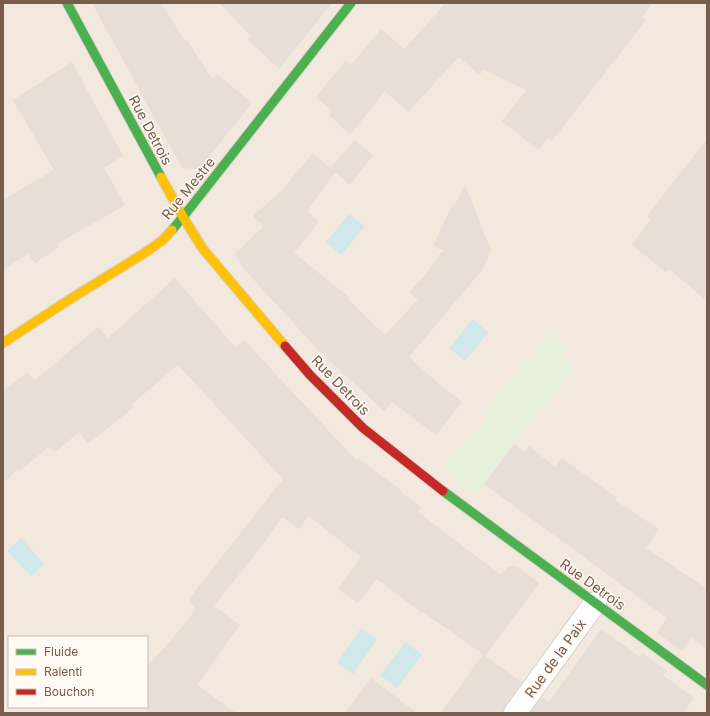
<svg xmlns="http://www.w3.org/2000/svg" width="710" height="716" viewBox="0 0 710 716" font-family="Inter,sans-serif">
	<style>
		.residential { fill: #f2e8de; fill-rule: evenodd }
		.green { fill: #e7f0db }
		.water { fill: #d0e8ea }
		.building { fill: #e6ded7 }
		.lines { fill: none; stroke-linecap: round; stroke-linejoin: round }
		.street-casing { stroke: #d7d1cb; stroke-width: 24 }
		.fast-casing { stroke: #d9d2cb; stroke-width: 11 }
		.slow-casing { stroke: #d9d2cb; stroke-width: 11 }
		.jam-casing { stroke: #d9d2cb; stroke-width: 11 }
		.street { stroke: #fefefd; stroke-width: 22 }
		.fast { stroke: #4caf50; stroke-width: 9 }
		.slow { stroke: #ffc107; stroke-width: 9 }
		.jam { stroke: #c62828; stroke-width: 9 }
		.labels { text-anchor: middle; dominant-baseline: central; stroke-width: 3; stroke-linejoin: round; paint-order: stroke }
		.street-label { font-size: 14px; fill: #7a5c4d; stroke: #fffaf3 }
	</style>
	<rect width="100%" height="100%" fill="#f9f5f0"/>
	<path class="residential" d="M3,3H707V713H3ZM9,637H147V707H9Z"/>
	<path class="green" d="M554,330L574,370L520,434L475,495L441,468L483,423L491,400Z"/>
	<g class="water">
		<path d="M349,214L365,226L341,255L326,242Z"/>
		<path d="M473,319L488,333L465,361L449,348Z"/>
		<path d="M21,538L44,564L31,576L7,551Z"/>
		<path d="M361,628L377,639L353,674L337,663Z"/>
		<path d="M406,642L422,655L397,688L380,675Z"/>
	</g>
	<g class="building">
		<path d="M92,3H161L185,41L187,40L212,79L217,74L252,103L199,169L182,168Z"/>
		<path d="M219,3H332L279,69L248,40L251,36Z"/>
		<path d="M446,3H653L642,17L646,20L608,69L552,141L548,138L538,150L502,121L526,90L484,70L479,75L459,57L408,112L385,91L350,135L329,115L332,111L316,97L346,60L351,65L381,29L404,49Z"/>
		<path d="M72,62L123,156L104,168L125,205L57,244L59,247L35,263L28,254L3,270V200L54,170L13,100Z"/>
		<path d="M707,139V301L669,269L666,272L632,245L651,219L647,216Z"/>
		<path d="M355,140L373,155L350,185L330,168Z"/>
		<path d="M313,153L335,172L307,211L319,222L294,253L349,297L348,299L385,335L418,299L409,292L424,276L443,250L433,246L453,204L455,205L465,184L491,251L483,269L409,357L438,383L462,402L436,435L392,402L384,411L319,351L265,292L243,268L235,254L264,226L253,216L282,190Z"/>
		<path d="M175,278L235,347L244,340L357,461L359,459L402,491L401,492L421,507L418,512L501,575L508,566H517L539,583L485,656L522,682L505,706L503,713H441L483,654L423,612L422,613L377,579L358,603L338,589L361,557L308,516L299,529L282,517L265,542L214,606L240,625L197,685L236,713H147V667L173,638L196,609L188,600L283,479L178,365L131,405L133,408L88,444L79,432L56,452L48,447L20,471L18,469L3,483V391L28,372L34,381L98,327L108,338Z"/>
		<path d="M514,444L525,452L529,446L555,467L562,458L617,498L615,500L659,529L646,548L707,589V649L691,638L682,651L657,633L667,618L484,484Z"/>
		<path d="M601,629L640,657L642,653L667,671L663,675L694,698L683,713H530L542,697L549,702Z"/>
		<path d="M371,678L417,713H345Z"/>
	</g>
	<g class="lines">
		<g class="street-casing">
			<path id="street" d="M515,713L595,603"/>
		</g>
		<g class="fast-casing">
			<g id="fast">
				<path d="M67,3L161,177"/>
				<path d="M172,230L183,217L351,3"/>
				<path d="M443,491L707,685"/>
			</g>
		</g>
		<g class="slow-casing">
			<g id="slow">
				<path d="M161,177L183,217L203,249L285,346"/>
				<path d="M3,343L64,303L143,254L163,240L172,230"/>
			</g>
		</g>
		<g class="jam-casing">
			<path id="jam" d="M285,346L310,375L363,428L443,491"/>
		</g>
		<use href="#street" class="street"/>
		<use href="#fast" class="fast"/>
		<use href="#slow" class="slow"/>
		<use href="#jam" class="jam"/>
	</g>
	<g class="labels">
		<g class="street-label">
			<text transform="translate(151 130) rotate(62)">Rue Detrois</text>
			<text transform="translate(188 188) rotate(-51)">Rue Mestre</text>
			<text transform="translate(341 385) rotate(46)">Rue Detrois</text>
			<text transform="translate(593 584) rotate(36)">Rue Detrois</text>
			<text transform="translate(555 658) rotate(-54)">Rue de la Paix</text>
		</g>
	</g>
	<rect width="710" height="716" fill="none" stroke="#7a5c4d" stroke-width="8"/>
	<rect x="8" y="636" width="140" height="72" fill="#fffaf3" stroke="#cabbb1"/>
	<rect x="16" y="649" width="20" height="6" fill="#4caf50" stroke="#cabbb1"/>
	<text x="44" y="656" font-size="12" fill="#7a5c4d">Fluide</text>
	<rect x="16" y="669" width="20" height="6" fill="#ffc107" stroke="#cabbb1"/>
	<text x="44" y="676" font-size="12" fill="#7a5c4d">Ralenti</text>
	<rect x="16" y="689" width="20" height="6" fill="#c62828" stroke="#cabbb1"/>
	<text x="44" y="696" font-size="12" fill="#7a5c4d">Bouchon</text>
</svg>
